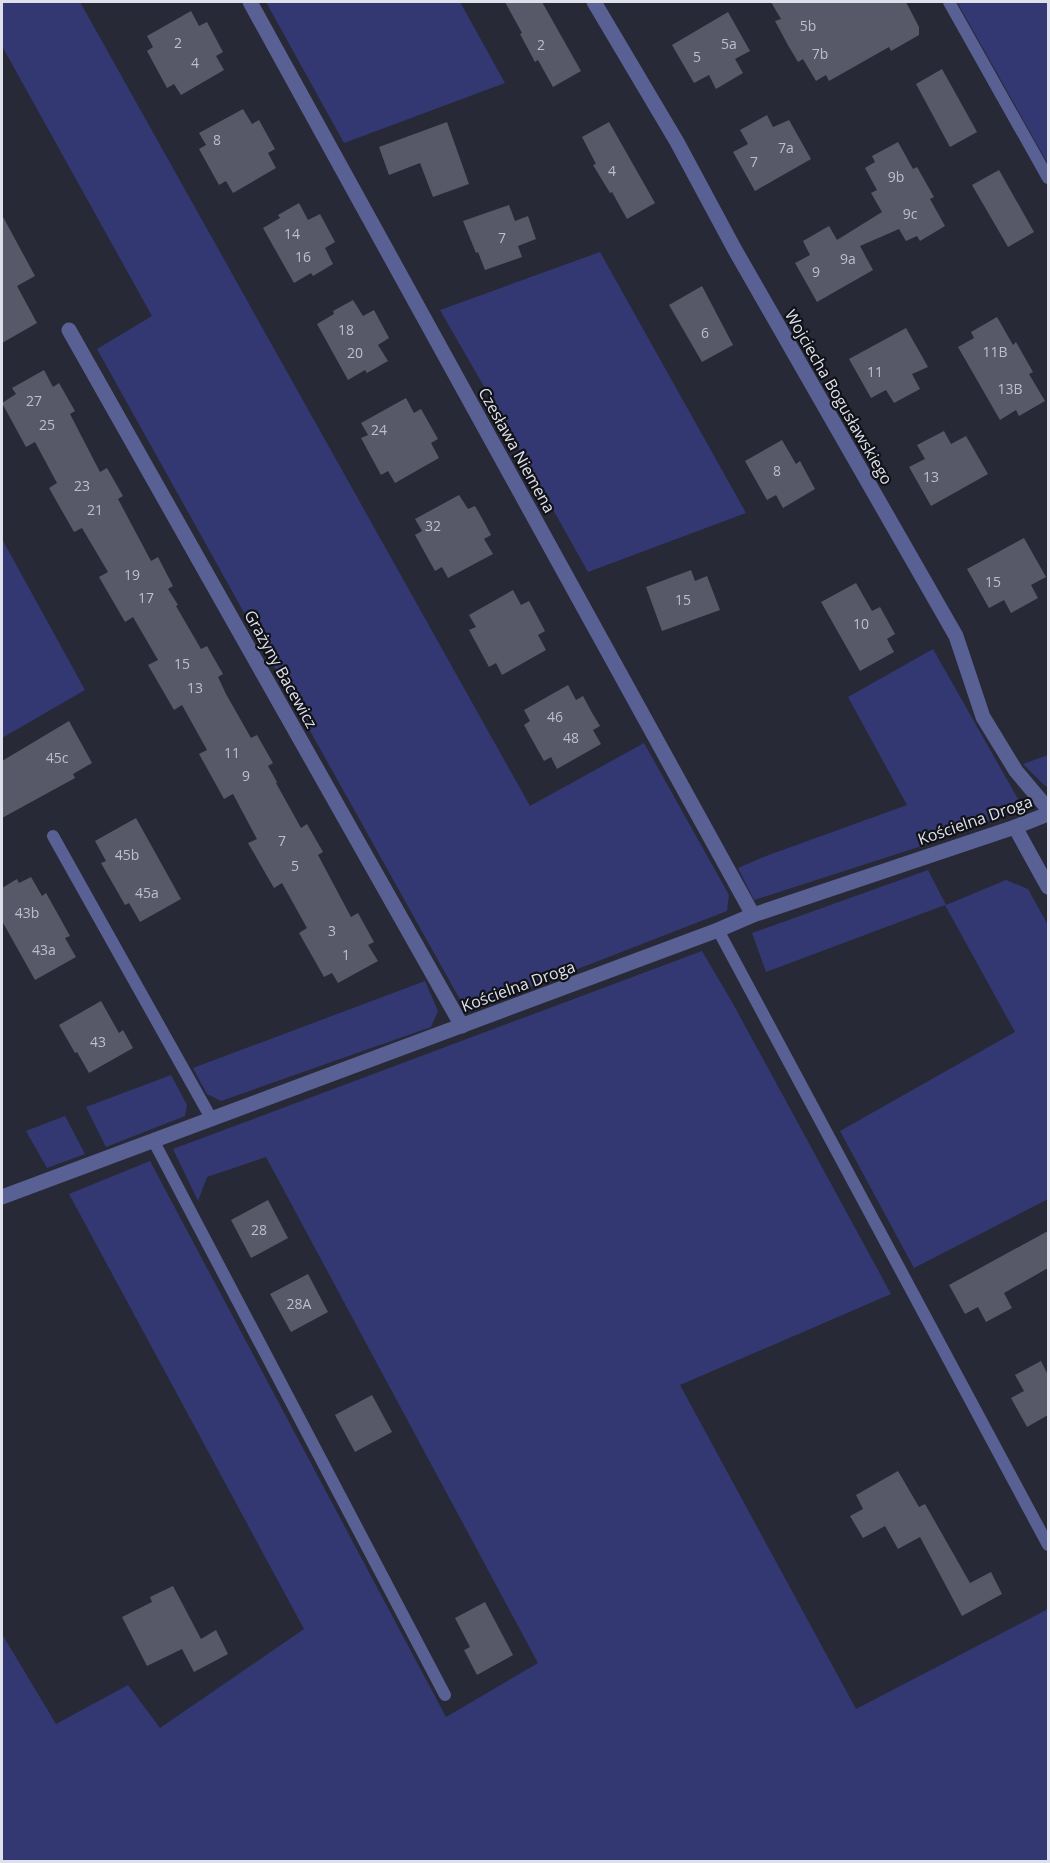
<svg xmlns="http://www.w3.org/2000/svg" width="1050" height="1863" viewBox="0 0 1050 1863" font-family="'Open Sans',sans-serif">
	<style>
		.green { fill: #333873 }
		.building { fill: #575969 }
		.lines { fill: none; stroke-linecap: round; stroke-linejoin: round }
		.lane { stroke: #596094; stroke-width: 12 }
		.street { stroke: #596094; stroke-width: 15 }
		.labels { text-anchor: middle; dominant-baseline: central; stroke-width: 4.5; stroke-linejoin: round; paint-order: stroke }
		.number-label { font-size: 14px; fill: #bdbfca }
		.street-label { font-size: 16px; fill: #dfe1ea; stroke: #111218 }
	</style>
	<rect width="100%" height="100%" fill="#272937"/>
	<g class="green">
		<path d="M2,2H80L530,806L644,743L729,895L727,911L467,1012L97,349L152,316L2,46Z"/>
		<path d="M266,2H460L505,83L344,143Z"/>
		<path d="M957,2H1048V164Z"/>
		<path d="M600,252L746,513L588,572L490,397L440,310Z"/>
		<path d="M2,539L85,690L2,738Z"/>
		<path d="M933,649L1018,799L1012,812L928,844L754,900L738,868L766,856L907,805L848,697Z"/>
		<path d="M1048,755V787L1044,785L1023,764Z"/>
		<path d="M928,870L946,905L1006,880L1028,889L1048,925V1199L914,1268L840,1131L1015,1032L945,905L766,972L752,933Z"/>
		<path d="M702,951L732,1002L891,1294L680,1385L856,1709L1048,1609V1861H2V1634L56,1724L128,1685L160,1728L304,1629L69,1194L150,1161L446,1717L538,1663L266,1157L207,1177L198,1201L173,1149Z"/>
		<path d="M425,981L438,1011L431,1027L221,1101L207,1094L193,1068Z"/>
		<path d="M171,1075L187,1105L185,1116L106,1147L86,1107Z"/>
		<path d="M65,1116L85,1154L47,1168L26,1131Z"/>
	</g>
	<g class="building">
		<path d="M505,2H542L581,71L553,87L538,60L535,62L520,34L522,33Z"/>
		<path d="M771,2H906L919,27V35L891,51L889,47L829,81L826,75L816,81L803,59L798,62L789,47L775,21L781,19Z"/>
		<path d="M191,11L199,26L207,22L223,52L216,56L224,70L181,95L174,84L167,88L147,51L153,47L147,36Z"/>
		<path d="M728,12L750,51L735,59L743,73L716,89L709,75L694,83L672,45Z"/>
		<path d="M942,69L977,132L950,147L916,84Z"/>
		<path d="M243,109L252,124L259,120L275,149L268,153L276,168L233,193L226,181L219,185L199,149L206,145L199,133Z"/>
		<path d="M767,115L773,127L789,120L811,159L755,191L733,152L748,144L740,130Z"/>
		<path d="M447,122L469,184L433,197L420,163L389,175L379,147Z"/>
		<path d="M609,122L655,203L627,219L612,192L610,193L593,165L596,164L582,137Z"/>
		<path d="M898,142L913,169L917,167L934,197L930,199L945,226L920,241L917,236L906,241L899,229L860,246L873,270L817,302L795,263L810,255L803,241L829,226L837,240L882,212L871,193L877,190L865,168L875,162L872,156Z"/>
		<path d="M999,170L1034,232L1008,247L972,185Z"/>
		<path d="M299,203L308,220L320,214L335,242L325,248L333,264L313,276L311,273L294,283L263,228L280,218L278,215Z"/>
		<path d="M509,205L515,221L528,216L536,239L518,246L522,257L485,270L478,252L476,253L463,221Z"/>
		<path d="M2,215L35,276L17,286L37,323L2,343Z"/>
		<path d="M702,286L733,345L702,362L669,305Z"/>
		<path d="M353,300L363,316L374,310L389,338L378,345L388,361L367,373L365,370L348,380L317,324L334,314L333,311Z"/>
		<path d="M997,317L1013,345L1016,342L1033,372L1029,374L1045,401L1019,416L1016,410L1000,420L958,347L974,338L971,332Z"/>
		<path d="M906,328L928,367L912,374L920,389L894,403L886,390L871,398L849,359Z"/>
		<path d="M44,370L53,387L59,383L75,411L70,414L100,472L107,468L123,496L118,499L151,561L158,557L173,586L168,589L178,605L176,606L201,649L207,646L223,674L218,677L226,694L251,738L257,735L273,763L268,766L277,782L276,783L301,828L307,824L323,852L318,855L351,917L358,913L374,942L368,945L378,961L338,983L332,973L324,977L299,933L307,928L282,883L274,888L248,843L257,839L233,794L224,799L199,754L207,750L182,705L174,710L148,665L158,660L133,617L125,622L99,577L108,572L82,528L74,532L49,488L57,483L35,442L26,447L2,403L16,394L12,388Z"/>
		<path d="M406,398L414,413L421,409L438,439L431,443L439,458L395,483L388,471L381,475L361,438L368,435L361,423Z"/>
		<path d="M944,431L951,444L966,436L988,474L931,506L909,467L925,459L917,445Z"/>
		<path d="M782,440L796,464L800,461L815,489L783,508L776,495L767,500L745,461Z"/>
		<path d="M459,495L468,509L475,506L483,520L491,535L484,539L493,554L448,578L442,567L435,571L415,535L422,531L415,519Z"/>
		<path d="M1024,538L1046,577L1031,585L1038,598L1011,613L1004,600L989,608L967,569Z"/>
		<path d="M691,570L695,581L707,576L720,610L662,631L646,587Z"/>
		<path d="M856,583L872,611L880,607L895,634L887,639L894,652L860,671L821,602Z"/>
		<path d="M513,590L521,605L529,601L545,631L538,635L546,650L502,675L496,663L489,667L469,630L476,627L469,615Z"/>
		<path d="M568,685L576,700L583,696L591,711L600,726L593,730L601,744L557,769L551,757L544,761L524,725L530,721L524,710Z"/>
		<path d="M69,721L92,763L73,774L75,778L2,818V761Z"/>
		<path d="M136,818L181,899L140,922L129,903L125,905L101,863L106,861L95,841Z"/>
		<path d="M31,877L42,896L46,893L60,918L70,936L65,938L76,957L35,980L2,921V888L17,879L19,883Z"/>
		<path d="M101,1001L119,1033L123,1030L133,1048L89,1073L77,1052L75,1053L59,1025Z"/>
		<path d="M268,1200L288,1238L251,1258L231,1220Z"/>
		<path d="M1048,1231V1268L1004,1293L1012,1308L986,1322L978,1307L965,1314L949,1285Z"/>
		<path d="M308,1274L328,1312L291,1332L270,1294Z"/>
		<path d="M1041,1361L1048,1375V1415L1027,1427L1011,1398L1024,1391L1015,1375Z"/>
		<path d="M372,1395L392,1432L355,1452L335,1415Z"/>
		<path d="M898,1471L919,1507L925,1504L970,1583L991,1572L1002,1594L962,1616L920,1537L898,1549L885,1526L863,1538L850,1516L863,1509L856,1495Z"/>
		<path d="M173,1586L201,1639L216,1630L228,1654L194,1672L182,1649L147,1666L122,1617L152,1602L150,1597Z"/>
		<path d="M485,1602L513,1655L477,1675L464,1650L470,1647L455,1618Z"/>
	</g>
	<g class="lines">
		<g class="lane">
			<path d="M949,2L1048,178"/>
			<path d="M53,836L211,1118"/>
			<path d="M718,930L1048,1545"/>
			<path d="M153,1140L445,1695"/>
		</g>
		<g class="street">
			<path d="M250,2L753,915"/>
			<path d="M594,2L677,142L735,250L956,636L983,717L1016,771L1048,809"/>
			<path d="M69,330L462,1026"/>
			<path d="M1015,827L1048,887"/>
			<path d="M2,1197L718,930L753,915L1015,827L1048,814"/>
		</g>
	</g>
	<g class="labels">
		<g class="number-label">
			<text x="808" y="25">5b</text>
			<text x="178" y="42">2</text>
			<text x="729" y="43">5a</text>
			<text x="541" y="44">2</text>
			<text x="820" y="53">7b</text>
			<text x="697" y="56">5</text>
			<text x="195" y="62">4</text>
			<text x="217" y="139">8</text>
			<text x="786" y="147">7a</text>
			<text x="754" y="161">7</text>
			<text x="612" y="170">4</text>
			<text x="896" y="176">9b</text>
			<text x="910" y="213">9c</text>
			<text x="292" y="233">14</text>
			<text x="502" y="237">7</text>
			<text x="303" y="256">16</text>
			<text x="848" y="258">9a</text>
			<text x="816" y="271">9</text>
			<text x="346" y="329">18</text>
			<text x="705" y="332">6</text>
			<text x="995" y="351">11B</text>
			<text x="355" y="352">20</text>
			<text x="875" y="371">11</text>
			<text x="1010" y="388">13B</text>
			<text x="34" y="400">27</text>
			<text x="47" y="424">25</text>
			<text x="379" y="429">24</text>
			<text x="777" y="470">8</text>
			<text x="931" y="476">13</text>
			<text x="82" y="485">23</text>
			<text x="95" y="509">21</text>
			<text x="433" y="525">32</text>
			<text x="132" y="574">19</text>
			<text x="993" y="581">15</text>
			<text x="146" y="597">17</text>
			<text x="683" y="599">15</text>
			<text x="861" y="623">10</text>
			<text x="182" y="663">15</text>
			<text x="195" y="687">13</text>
			<text x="555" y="716">46</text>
			<text x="571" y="737">48</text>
			<text x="232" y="752">11</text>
			<text x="57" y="757">45c</text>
			<text x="246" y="775">9</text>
			<text x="282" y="840">7</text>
			<text x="127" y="854">45b</text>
			<text x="295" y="865">5</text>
			<text x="147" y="892">45a</text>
			<text x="27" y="912">43b</text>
			<text x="332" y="930">3</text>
			<text x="44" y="949">43a</text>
			<text x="346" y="954">1</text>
			<text x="98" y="1041">43</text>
			<text x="259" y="1229">28</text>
			<text x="299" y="1303">28A</text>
		</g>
		<g class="street-label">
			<text transform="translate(839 397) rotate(60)">Wojciecha Bogusławskiego</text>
			<text transform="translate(517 450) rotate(61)">Czesława Niemena</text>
			<text transform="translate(281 669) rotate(61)">Grażyny Bacewicz</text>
			<text transform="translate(975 820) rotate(-19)">Kościelna Droga</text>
			<text transform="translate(518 986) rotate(-20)">Kościelna Droga</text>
		</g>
	</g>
	<rect width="1050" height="1863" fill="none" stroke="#dfe1ea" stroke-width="6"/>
</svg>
